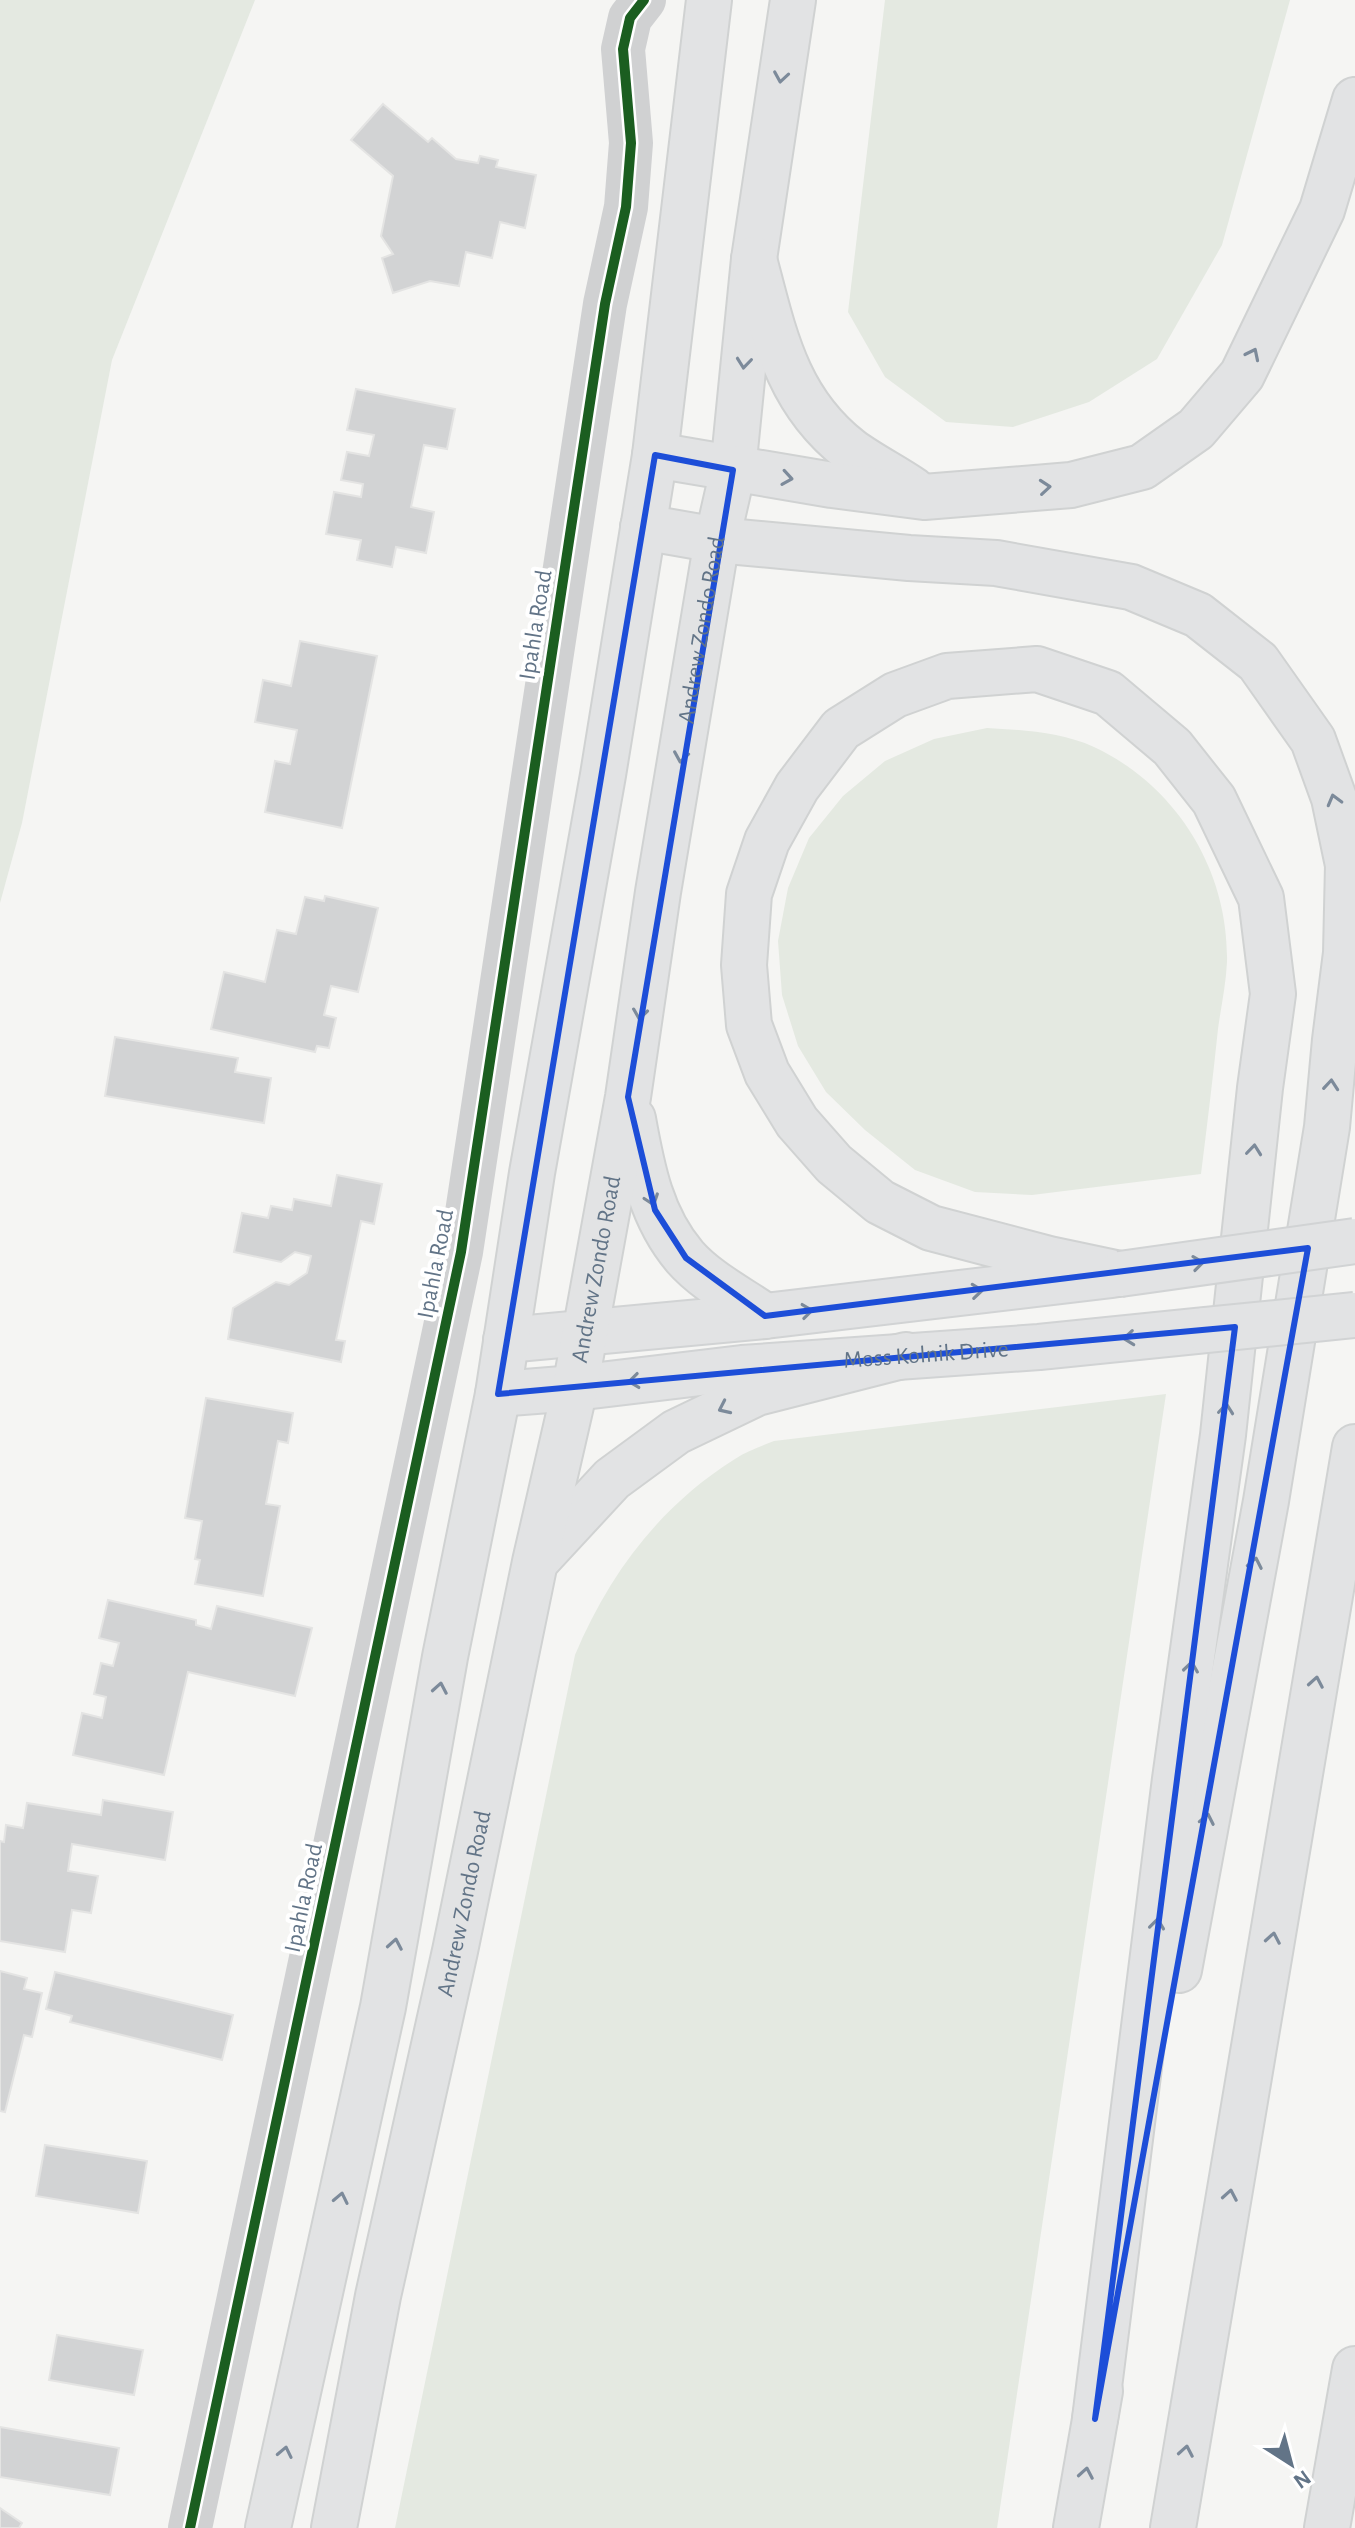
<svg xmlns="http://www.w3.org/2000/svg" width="1355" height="2528" viewBox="0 0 1355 2528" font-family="'Alegreya Sans',sans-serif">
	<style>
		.green { fill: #e4e9e1 }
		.building { fill: #d2d3d4; stroke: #e4e4e3; stroke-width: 2 }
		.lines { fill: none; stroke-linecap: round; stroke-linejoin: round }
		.secondary-casing { stroke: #d1d3d4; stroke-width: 48 }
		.primary-casing { stroke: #d0d2d2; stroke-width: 48 }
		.motorway-casing { stroke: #d0d2d2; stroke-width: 48 }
		.minor { stroke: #d0d1d2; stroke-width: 44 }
		.secondary { stroke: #e2e3e4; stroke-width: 44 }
		.primary { stroke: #e2e3e4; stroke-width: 44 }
		.motorway { stroke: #e2e3e4; stroke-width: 44 }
		.secondary-bridge-casing { stroke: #d1d3d4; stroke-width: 48; stroke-linecap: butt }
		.secondary-bridge { stroke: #e2e3e4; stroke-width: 44 }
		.cycleway-casing { stroke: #fff; stroke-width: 15 }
		.cycleway { stroke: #1b5e20; stroke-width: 10 }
		.oneway { stroke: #7c8a9a }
		.marked { fill: none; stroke: #1d4ed8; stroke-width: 6; stroke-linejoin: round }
		.labels { text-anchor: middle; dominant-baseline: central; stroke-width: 8; stroke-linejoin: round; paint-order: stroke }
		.street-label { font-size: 24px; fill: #627487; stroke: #fff }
	</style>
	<rect width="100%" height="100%" fill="#f5f5f3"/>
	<g class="green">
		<path d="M0,0H255L112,360L22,823L0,903Z"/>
		<path d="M885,0H1290L1222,245L1157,359L1089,402L1013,427L946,422L885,377L848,312Z"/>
		<path d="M987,728C1023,730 1061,732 1094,747C1177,786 1229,871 1227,962C1226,984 1221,1007 1218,1029C1213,1077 1207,1126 1201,1174L1032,1195L975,1192L915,1170L865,1130L826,1092L798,1046L782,995L778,941L788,888L809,838L843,796L885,761L934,739Z"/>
		<path d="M1166,1394L997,2528H395L575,1655C609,1574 660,1506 735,1459C747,1451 762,1446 774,1441Z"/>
	</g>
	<g class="building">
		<path d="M383,104L428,142L432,138L456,159L478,163L480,156L498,160L496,167L536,175L525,228L500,222L492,258L466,252L459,286L430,281L393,293L382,258L393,254L381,236L393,176L351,140Z"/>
		<path d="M356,389L455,409L447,449L424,445L411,507L434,512L426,553L396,547L392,567L357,560L361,540L326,534L334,492L361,497L363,484L341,480L347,452L369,456L374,435L347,430Z"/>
		<path d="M300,641L377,656L342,828L265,812L275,761L290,764L297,730L255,722L263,680L291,686Z"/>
		<path d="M325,896L378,908L358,992L331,986L324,1015L336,1018L329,1048L317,1046L315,1052L211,1029L224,972L265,982L277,930L296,934L305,897L324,901Z"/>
		<path d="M115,1037L238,1058L235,1072L271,1078L264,1123L105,1096Z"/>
		<path d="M337,1175L382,1184L374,1224L361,1221L336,1340L345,1341L341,1362L228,1339L233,1308L276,1282L289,1285L307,1273L311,1256L295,1252L281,1262L234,1252L242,1213L268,1218L271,1206L292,1210L294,1199L331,1206Z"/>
		<path d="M206,1398L293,1413L288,1443L278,1441L266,1504L280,1506L263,1596L195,1584L200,1560L195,1559L202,1521L185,1518Z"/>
		<path d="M108,1600L196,1620V1625L211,1629L217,1606L312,1628L295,1696L188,1672L164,1775L73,1755L82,1713L102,1718L106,1697L94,1694L101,1663L113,1666L119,1643L99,1638Z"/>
		<path d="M103,1800L173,1812L165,1860L72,1844L68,1871L98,1876L91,1913L72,1910L65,1952L0,1941V1841L4,1842L6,1825L23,1828L27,1803L101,1815Z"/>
		<path d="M0,1971L27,1978L24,1989L42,1993L32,2037L24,2035L5,2112L0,2111Z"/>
		<path d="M55,1972L233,2015L222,2060L70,2022L72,2016L46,2009Z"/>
		<path d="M45,2145L147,2161L138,2213L36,2196Z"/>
		<path d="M57,2335L143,2350L134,2395L49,2380Z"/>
		<path d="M0,2427L119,2448L110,2495L0,2477Z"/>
		<path d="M0,2508L22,2523L19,2528H0Z"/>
	</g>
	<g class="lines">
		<g class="secondary-casing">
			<g id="secondary">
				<path d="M506,1340L765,1316L1112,1275"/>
				<path id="s1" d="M498,1394L575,1388L742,1368L1039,1347L1206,1330"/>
			</g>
		</g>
		<g class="primary-casing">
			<g id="primary">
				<path d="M633,1119C642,1169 651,1217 685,1257C706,1281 739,1298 765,1316"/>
				<path d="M537,1560L612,1479L676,1432L757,1393L906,1355"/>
				<path d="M268,2528L383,2007L445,1657L498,1394L532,1173L603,775L655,455L709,0"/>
				<path id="s2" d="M334,2528L378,2296L455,1951L535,1562L575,1388L628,1097L658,892L717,540L733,470L754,259L793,0"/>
			</g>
		</g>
		<g class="motorway-casing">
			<g id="motorway">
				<path d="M754,259C774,334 786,400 850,450C870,465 893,476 913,490"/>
				<path d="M655,455L832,485L924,497L1071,485L1142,467L1196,429L1242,375L1322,210L1355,100"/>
				<path d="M643,527L717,540L909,558L996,563L1131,587L1198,615L1258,662L1313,740L1334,798L1348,865L1346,953L1335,1040L1327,1127L1266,1501L1179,1970"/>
				<path d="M1095,2419L1175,1779L1223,1435L1260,1088L1273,994L1261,898L1214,800L1172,747L1108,693L1037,669L947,676L895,695L841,729L797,787L767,841L749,894L744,965L749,1025L767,1073L797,1122L834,1164L880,1202L931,1228L1049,1259L1120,1274"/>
				<path d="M1076,2528L1100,2391"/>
				<path d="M1173,2528L1355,1447"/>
				<path d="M1327,2528L1355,2369"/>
			</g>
		</g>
		<path class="minor" d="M190,2528L461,1252L605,304L626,207L631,143L623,49L630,18L644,0"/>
		<use href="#secondary" class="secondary"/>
		<use href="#primary" class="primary"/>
		<use href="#motorway" class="motorway"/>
		<g class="secondary-bridge-casing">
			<g id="secondary-bridge">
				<path d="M1120,1274L1355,1241"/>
				<path d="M1206,1330L1355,1315"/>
			</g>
		</g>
		<use href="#secondary-bridge" class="secondary-bridge"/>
		<g class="cycleway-casing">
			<path id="cycleway" d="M190,2528L461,1252L605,304L626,207L631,143L623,49L630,18L644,0"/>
		</g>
		<use href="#cycleway" class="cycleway"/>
	</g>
	<defs><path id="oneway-chevron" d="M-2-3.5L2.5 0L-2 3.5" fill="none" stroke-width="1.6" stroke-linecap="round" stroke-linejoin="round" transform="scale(2)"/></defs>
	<g class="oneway">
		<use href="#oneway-chevron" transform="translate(781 77) rotate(99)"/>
		<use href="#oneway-chevron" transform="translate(1253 354) rotate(-64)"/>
		<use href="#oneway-chevron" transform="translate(744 363) rotate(96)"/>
		<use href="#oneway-chevron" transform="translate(787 478) rotate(9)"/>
		<use href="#oneway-chevron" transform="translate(1045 487) rotate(-5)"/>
		<use href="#oneway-chevron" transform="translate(681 757) rotate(99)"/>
		<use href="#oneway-chevron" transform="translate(1334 800) rotate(-105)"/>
		<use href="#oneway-chevron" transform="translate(640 1014) rotate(98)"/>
		<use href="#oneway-chevron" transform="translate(1331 1085) rotate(-85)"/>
		<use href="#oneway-chevron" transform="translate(1254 1150) rotate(-84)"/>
		<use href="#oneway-chevron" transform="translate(652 1200) rotate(71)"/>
		<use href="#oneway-chevron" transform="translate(1198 1263) rotate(-8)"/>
		<use href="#oneway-chevron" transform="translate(977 1291) rotate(-6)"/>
		<use href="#oneway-chevron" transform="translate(807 1311) rotate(-7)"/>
		<use href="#oneway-chevron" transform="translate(1129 1338) rotate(174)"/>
		<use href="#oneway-chevron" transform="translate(634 1381) rotate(173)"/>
		<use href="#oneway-chevron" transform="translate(724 1408) rotate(155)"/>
		<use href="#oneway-chevron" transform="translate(1226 1409) rotate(-84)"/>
		<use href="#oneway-chevron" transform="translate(1255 1563) rotate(-79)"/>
		<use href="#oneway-chevron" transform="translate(1191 1667) rotate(-82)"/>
		<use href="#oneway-chevron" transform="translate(1316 1682) rotate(-80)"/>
		<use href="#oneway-chevron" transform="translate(440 1688) rotate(-80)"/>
		<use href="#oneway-chevron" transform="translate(1207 1819) rotate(-79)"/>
		<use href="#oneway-chevron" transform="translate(1157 1924) rotate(-83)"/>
		<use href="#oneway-chevron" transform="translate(1273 1938) rotate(-80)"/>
		<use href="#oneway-chevron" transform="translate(395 1944) rotate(-80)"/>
		<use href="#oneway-chevron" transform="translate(1230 2195) rotate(-80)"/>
		<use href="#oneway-chevron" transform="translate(341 2198) rotate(-78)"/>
		<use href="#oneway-chevron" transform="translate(1186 2451) rotate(-80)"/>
		<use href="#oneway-chevron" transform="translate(285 2452) rotate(-78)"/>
		<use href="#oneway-chevron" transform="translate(1086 2473) rotate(-80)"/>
	</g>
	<path class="marked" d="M655,455L733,470L628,1097L655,1210L686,1258L765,1316L1308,1248L1095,2419L1235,1327L498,1394Z"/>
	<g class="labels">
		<g class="street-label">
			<text transform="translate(536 625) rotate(-81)">Ipahla Road</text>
			<text stroke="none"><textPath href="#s2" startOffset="1934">Andrew Zondo Road</textPath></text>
			<text transform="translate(436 1264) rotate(-79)">Ipahla Road</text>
			<text stroke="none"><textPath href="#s2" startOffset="1286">Andrew Zondo Road</textPath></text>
			<text stroke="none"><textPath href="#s1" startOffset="430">Moss Kolnik Drive</textPath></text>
			<text transform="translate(304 1898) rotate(-78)">Ipahla Road</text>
			<text stroke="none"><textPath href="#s2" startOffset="638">Andrew Zondo Road</textPath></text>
		</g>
	</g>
	<g transform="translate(1291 2464) rotate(144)" stroke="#ffffff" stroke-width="6" paint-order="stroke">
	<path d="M0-6L14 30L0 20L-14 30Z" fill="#627487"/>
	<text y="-12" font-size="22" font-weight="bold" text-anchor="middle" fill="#627487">N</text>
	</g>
</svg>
